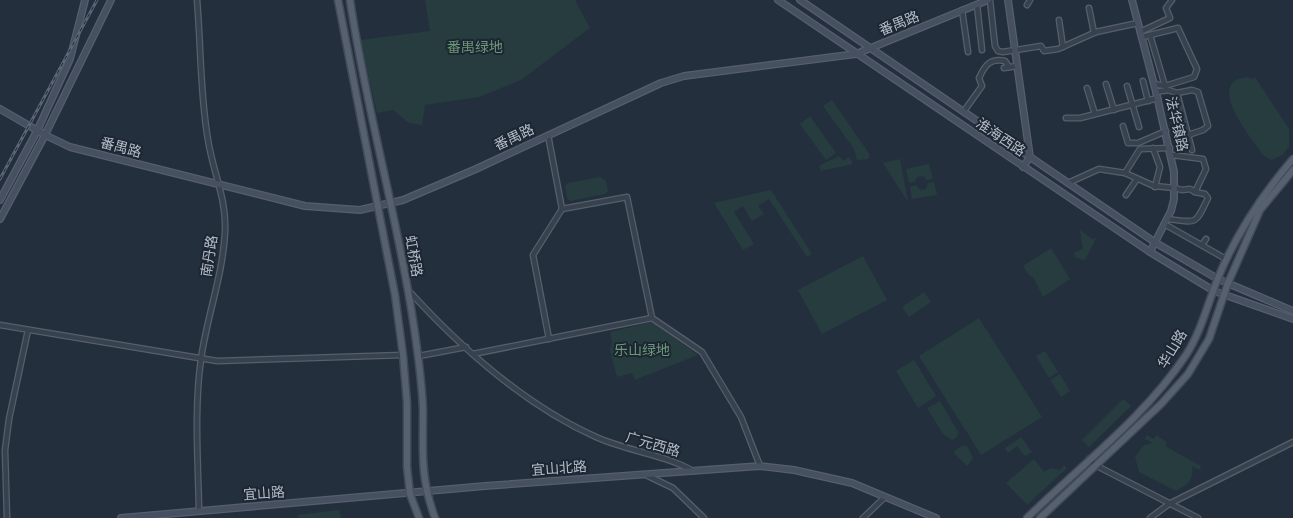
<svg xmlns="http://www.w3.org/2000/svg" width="1293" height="518" viewBox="0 0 1293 518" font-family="Roboto,'Noto Sans SC',sans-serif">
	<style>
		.green { fill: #263c3f }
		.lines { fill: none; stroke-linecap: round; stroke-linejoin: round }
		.street-casing { stroke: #565f6c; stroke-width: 7 }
		.secondary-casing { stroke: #565f6c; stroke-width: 8 }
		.primary-casing { stroke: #414a57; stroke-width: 9 }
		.street { stroke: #38414e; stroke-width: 4.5 }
		.secondary { stroke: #465061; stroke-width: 5.5 }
		.primary { stroke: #56606e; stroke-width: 6 }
		.rail-casing { stroke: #5a6575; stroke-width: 3 }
		.rail { stroke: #1d2633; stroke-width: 1; stroke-dasharray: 4; stroke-linecap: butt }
		.labels { text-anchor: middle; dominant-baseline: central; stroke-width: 4; stroke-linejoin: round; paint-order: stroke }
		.street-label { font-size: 14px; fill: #b4bcc9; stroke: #1d2633 }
		.park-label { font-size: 14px; fill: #6b9a76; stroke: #1d2633 }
	</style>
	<rect width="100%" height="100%" fill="#242f3e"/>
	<g class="green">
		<path d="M425,0H575L590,28L521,80L479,97L425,105L422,125L409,123L393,110L377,113L360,40L430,31Z"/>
		<path d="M1247,77L1253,79L1255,77L1289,129V146L1283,155L1271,160L1264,156C1253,140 1203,82 1247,77Z"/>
		<path d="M832,100L870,155L868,159L857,160L854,149L823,106Z"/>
		<path d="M810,116L836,153L826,160L800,124Z"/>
		<path d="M839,156L843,161L849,157L853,164L821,171L819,166Z"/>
		<path d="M900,159L908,202L883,163Z"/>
		<path d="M929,164L933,179L927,180L923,176L917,177L915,182L909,183L906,169Z"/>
		<path d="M600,177L606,181L608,191L605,194L570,201L567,198L565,186L568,183Z"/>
		<path d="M934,182L937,195L912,199L910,187L916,185L920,190L926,189L928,183Z"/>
		<path d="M771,190L812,254L807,257L769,199L758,206L764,214L752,221L743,206L734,212L754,244L743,250L714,203Z"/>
		<path d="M1080,230L1092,239L1096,238L1085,260L1076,258L1074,253L1083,249Z"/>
		<path d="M1051,248L1070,279L1043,297L1033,277L1030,276L1023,266Z"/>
		<path d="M863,256L887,300L822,334L798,290Z"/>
		<path d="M924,292L931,302L909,317L902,307Z"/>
		<path d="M979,318L1042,417L981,455L919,356Z"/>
		<path d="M652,322L698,355L635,380L632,373L617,377L610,351L612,342L610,332Z"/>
		<path d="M1045,351L1058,372L1049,378L1036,356Z"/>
		<path d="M914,360L936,396L918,408L896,371Z"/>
		<path d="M1060,374L1070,391L1061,397L1050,380Z"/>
		<path d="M1123,399L1131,406L1089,447L1082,440Z"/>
		<path d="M940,401L958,432L957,437L952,440L943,434L927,408Z"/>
		<path d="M1147,435L1154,439L1156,435L1167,442L1165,446L1201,466L1200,470L1192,466C1194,480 1188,484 1176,491L1139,472L1135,457L1144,445L1153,443L1145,439Z"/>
		<path d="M1021,437L1032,452L1025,456L1017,446L1008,453L1005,448Z"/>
		<path d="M963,445L967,446L973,458L967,466L953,452Z"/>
		<path d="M1034,459L1044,472L1051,468L1060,470L1064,465L1067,468L1027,505L1006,483Z"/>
		<path d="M339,510L341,518H299L297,515Z"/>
	</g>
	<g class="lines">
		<g class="street-casing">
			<g id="street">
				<path d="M197,0C201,46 200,94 208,140C213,172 227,200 225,232C223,275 207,316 201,359C194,408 198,461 199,510"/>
				<path d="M990,0L995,46L998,51L1003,52L1041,46L1044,51L1058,49L1096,32L1138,23"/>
				<path d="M977,5L982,50"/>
				<path d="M1027,5L1030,0"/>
				<path d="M1089,8L1094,33"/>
				<path d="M962,10L968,52"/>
				<path d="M1059,20L1063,47"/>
				<path d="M1140,32L1170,18L1166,8L1172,0"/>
				<path d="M1150,35L1165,86"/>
				<path d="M1142,37L1178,28L1197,69L1194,77L1165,86L1154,84"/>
				<path d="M1004,68L1017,66"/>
				<path d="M1143,81L1148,101"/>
				<path d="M1106,84L1114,110"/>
				<path d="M1127,86L1139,127"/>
				<path d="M1087,88L1095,114"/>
				<path d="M1156,92L1168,90L1177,93L1192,150"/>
				<path d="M1177,93L1192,90L1198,92L1208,126L1203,130L1188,135"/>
				<path d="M964,111L982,86L979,78C985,65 990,58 1005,61L1009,67"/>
				<path d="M1066,118H1080L1158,98"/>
				<path d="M1123,126L1128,143H1138L1166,131"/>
				<path d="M548,135L562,209L533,255L549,339"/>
				<path d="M1153,148L1160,167L1155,187"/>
				<path d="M1170,148L1140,149L1125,173L1154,186L1175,188"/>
				<path d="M1172,155L1203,159L1206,169L1195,192"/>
				<path d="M1068,183L1099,169L1125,173"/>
				<path d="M1126,195L1137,179"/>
				<path d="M562,209L627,197L652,318"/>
				<path d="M1168,219C1198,223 1195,225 1208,198L1205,194L1195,192L1190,189L1182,190L1175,188"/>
				<path d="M1166,225L1226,259"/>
				<path d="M1202,245L1206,239"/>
				<path d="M409,291C462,349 524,405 596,437C627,451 663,454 693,471"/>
				<path d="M0,325L217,361L403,355"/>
				<path d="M473,354L652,318L702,352L741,417L760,466"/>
				<path d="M419,356L466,347"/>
				<path d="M1089,459L1095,465L1198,518"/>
				<path d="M646,475L673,488L704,518"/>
				<path d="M7,518L5,450L9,419L28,330"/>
				<path d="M863,518L885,497"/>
				<path d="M1150,518L1169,504L1293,442"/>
			</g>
		</g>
		<g class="secondary-casing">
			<g id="secondary">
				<path d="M778,0L1150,252L1214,291L1293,319"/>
				<path d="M800,0L1156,243L1218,279L1293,311"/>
				<path d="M1008,0L1030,157L1023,167"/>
				<path d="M1132,0L1156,92L1174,172V199L1171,211L1150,252"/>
				<path d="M0,109L45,135L70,147L305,206L360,210L403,200L476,169L661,83L684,76L856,54L988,0"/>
				<path d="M0,200L37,131L70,59L85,0"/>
				<path d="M0,219L45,135L111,0"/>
				<path d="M121,518L485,486L760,466L794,470L852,483L936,518"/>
			</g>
		</g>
		<g class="primary-casing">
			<g id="primary">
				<path d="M338,0L395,295L403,355L407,403V467L410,494L419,518"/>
				<path d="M350,0C366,110 398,217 414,327C418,354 422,382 423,410C423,452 420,477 435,518"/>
				<path d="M1027,518C1080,466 1144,418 1186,355C1201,332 1208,303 1218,278C1236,234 1262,195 1293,159"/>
				<path d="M1040,518L1161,404L1188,374L1209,339L1228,283L1260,210L1293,170"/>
			</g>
		</g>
		<use href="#street" class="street"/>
		<use href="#secondary" class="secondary"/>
		<use href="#primary" class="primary"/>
		<g class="rail-casing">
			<path id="rail" d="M0,179L97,0"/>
		</g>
		<use href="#rail" class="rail"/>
	</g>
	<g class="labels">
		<g class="street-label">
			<text transform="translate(899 23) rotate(-22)">番禺路</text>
			<text transform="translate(1177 124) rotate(77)">法华镇路</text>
			<text transform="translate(514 137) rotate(-25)">番禺路</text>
			<text transform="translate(1001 137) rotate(34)">淮海西路</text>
			<text transform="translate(121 147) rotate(15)">番禺路</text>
			<text transform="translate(209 256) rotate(-81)">南丹路</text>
			<text transform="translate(414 256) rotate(80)">虹桥路</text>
			<text transform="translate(1172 349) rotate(-59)">华山路</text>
			<text transform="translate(653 444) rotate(16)">广元西路</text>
			<text transform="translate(559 468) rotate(-4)">宜山北路</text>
			<text transform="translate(264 493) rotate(-4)">宜山路</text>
		</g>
		<g class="park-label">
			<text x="475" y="47">番禺绿地</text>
			<text x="642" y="350">乐山绿地</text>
		</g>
	</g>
</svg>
